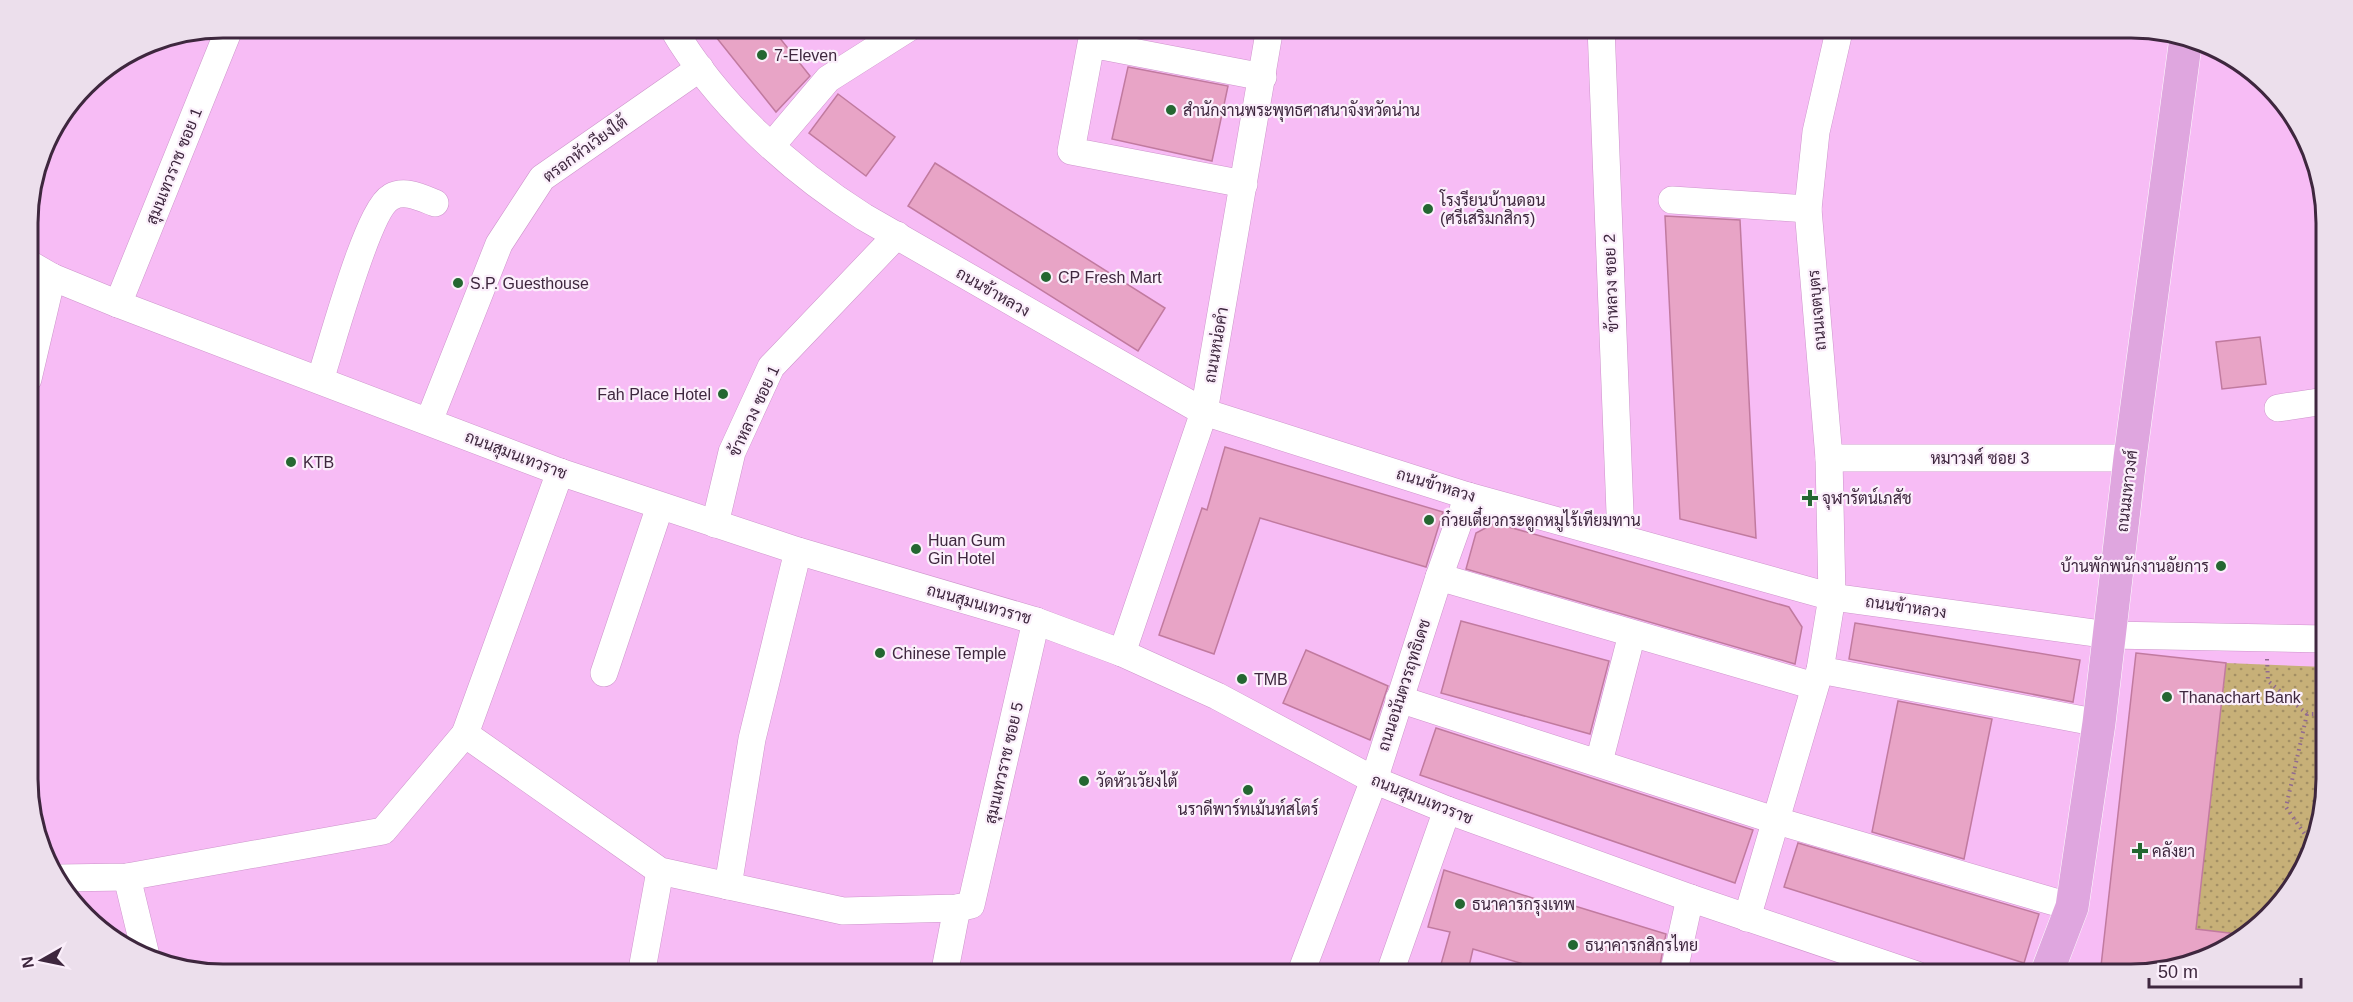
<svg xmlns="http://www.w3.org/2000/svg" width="2353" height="1002" viewBox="0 0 2353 1002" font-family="Helvetica,Sarabun,sans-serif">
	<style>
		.park { fill: url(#park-dots) }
		.building { fill: #e8a4c6; stroke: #c17a9f; stroke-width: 1.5 }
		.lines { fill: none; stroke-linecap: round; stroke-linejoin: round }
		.minor-casing { stroke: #cd94cb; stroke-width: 28 }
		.major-casing { stroke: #fff; stroke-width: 34 }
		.path { stroke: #916a90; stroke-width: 4; stroke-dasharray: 1.5 4.5; stroke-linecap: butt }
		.minor { stroke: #fff; stroke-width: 27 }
		.major { stroke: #dfa6df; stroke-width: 33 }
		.poi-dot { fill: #246731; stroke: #fbeffb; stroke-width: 2 }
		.labels { text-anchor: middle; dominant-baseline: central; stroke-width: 4.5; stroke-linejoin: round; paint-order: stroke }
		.poi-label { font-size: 16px; fill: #3e273e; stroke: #fbeffb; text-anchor: start }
		.street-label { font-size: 16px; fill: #3e273e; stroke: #fbeffb }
		.rim { fill: none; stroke: #3e273e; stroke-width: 3 }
	</style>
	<defs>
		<pattern id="park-dots" width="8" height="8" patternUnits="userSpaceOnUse" patternTransform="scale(1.5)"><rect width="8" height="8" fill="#c7b078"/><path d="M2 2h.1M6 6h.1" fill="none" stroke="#a38f64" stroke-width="1.8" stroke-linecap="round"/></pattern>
	</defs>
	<rect width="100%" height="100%" fill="#f7bcf5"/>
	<path class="park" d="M2226,663L2326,667C2326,745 2334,831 2286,897C2276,911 2259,923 2246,935L2196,929Z"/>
	<g class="building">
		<path d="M708,27H771L810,76L776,112Z"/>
		<path d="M1128,67L1228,86L1212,161L1112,139Z"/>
		<path d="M838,94L895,137L866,176L809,133Z"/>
		<path d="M935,163L1165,308L1138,351L908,206Z"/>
		<path d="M1665,216L1740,220L1756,538L1680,519Z"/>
		<path d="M2260,337L2266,384L2222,389L2216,342Z"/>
		<path d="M1225,447L1443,512L1426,567L1260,518L1214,654L1159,635L1202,508L1207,510Z"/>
		<path d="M1495,523L1789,607L1802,627L1795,664L1466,569L1476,533Z"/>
		<path d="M1461,621L1609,661L1590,734L1441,693Z"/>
		<path d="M1855,623L2080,660L2073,702L1849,659Z"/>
		<path d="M1306,650L1388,686L1370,740L1283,703Z"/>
		<path d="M2136,653L2226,663L2196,929L2246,935L2239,942L2143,975H2100Z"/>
		<path d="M1898,701L1992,719L1964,859L1872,832Z"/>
		<path d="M1436,728L1753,830L1735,883L1420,775Z"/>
		<path d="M1798,843L2039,914L2024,963L1784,887Z"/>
		<path d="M1444,870L1564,908L1565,903L1666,934L1658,975H1542L1544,970L1473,949L1467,975H1438L1450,932L1428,927Z"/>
	</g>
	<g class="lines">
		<g class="minor-casing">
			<g id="minor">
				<path d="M672,27C717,104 790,170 864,217L1204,412L1468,496L1832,597L2109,635L2326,639"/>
				<path d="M1601,27L1621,538"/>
				<path d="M772,145L828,79L910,27"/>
				<path d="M1244,184L1071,151L1091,44L1263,77"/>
				<path d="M1672,200L1808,209"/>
				<path d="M28,263L52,277L118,304L560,472L798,551L1036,621L1122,653L1217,696L1374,780L1447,810L1690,898L1917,975"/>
				<path d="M118,304L230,27"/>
				<path d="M28,379L52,277"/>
				<path d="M320,380C331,348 367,210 391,197C405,189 422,198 435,203"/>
				<path d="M2278,408L2325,401"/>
				<path d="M429,421L499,244L542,178L700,68"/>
				<path d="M1829,458H2130"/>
				<path d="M715,524L732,452L771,367L897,235"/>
				<path d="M1439,577L1814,686"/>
				<path d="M1122,653L1204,412L1270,27"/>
				<path d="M1820,670L2099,723"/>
				<path d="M604,673L660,506"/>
				<path d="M1399,699L1777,821L2072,907"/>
				<path d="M465,734L560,472"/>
				<path d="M1599,762L1632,634"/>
				<path d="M127,877L147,960"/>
				<path d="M59,878L127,877L383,831L465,734L660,871L843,911L957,908L971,905L1036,621"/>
				<path d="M728,886L752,739L798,551"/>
				<path d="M1747,918L1820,670L1832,597L1829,458L1808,209L1816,132L1840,27"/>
				<path d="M641,975L660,871"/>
				<path d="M944,975L957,908"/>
				<path d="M1300,975L1374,780L1439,577L1468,496"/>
				<path d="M1389,975L1447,810"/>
				<path d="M1673,975L1690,898"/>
			</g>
		</g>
		<g class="major-casing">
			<path id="major" d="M2046,975L2072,907L2099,723L2130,458L2186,38"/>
		</g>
		<g class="path">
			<path d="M2267,659L2268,681L2307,714H2326"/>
			<path d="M2307,714L2286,807L2313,846"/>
		</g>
		<use href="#minor" class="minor"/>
		<use href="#major" class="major"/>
	</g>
	<g class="poi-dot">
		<circle cx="762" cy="55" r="6"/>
		<circle cx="1171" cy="110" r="6"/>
		<circle cx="1428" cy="209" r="6"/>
		<circle cx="1046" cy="277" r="6"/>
		<circle cx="458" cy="283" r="6"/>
		<circle cx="723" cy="394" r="6"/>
		<circle cx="291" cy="462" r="6"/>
		<path d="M1807 489h6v6h6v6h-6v6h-6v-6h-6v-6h6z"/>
		<circle cx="1429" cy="520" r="6"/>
		<circle cx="916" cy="549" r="6"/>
		<circle cx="2221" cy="566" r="6"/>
		<circle cx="880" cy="653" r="6"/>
		<circle cx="1242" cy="679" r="6"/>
		<circle cx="2167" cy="697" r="6"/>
		<circle cx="1084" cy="781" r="6"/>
		<circle cx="1248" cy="790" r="6"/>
		<path d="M2137 842h6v6h6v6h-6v6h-6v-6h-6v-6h6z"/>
		<circle cx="1460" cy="904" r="6"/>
		<circle cx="1573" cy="945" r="6"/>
	</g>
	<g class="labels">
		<g class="poi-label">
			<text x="774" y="55">7-Eleven</text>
			<text x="1183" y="110">สำนักงานพระพุทธศาสนาจังหวัดน่าน</text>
			<text x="1440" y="200">โรงรียนบ้านดอน<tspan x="1440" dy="18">(ศรีเสริมกสิกร)</tspan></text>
			<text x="1058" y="277">CP Fresh Mart</text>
			<text x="470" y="283">S.P. Guesthouse</text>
			<text x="711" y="394" text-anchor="end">Fah Place Hotel</text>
			<text x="303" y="462">KTB</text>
			<text x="1822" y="498">จุฬารัตน์เภสัช</text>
			<text x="1441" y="520">ก๋วยเตี๋ยวกระดูกหมูไร้เทียมทาน</text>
			<text x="928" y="540">Huan Gum<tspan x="928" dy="18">Gin Hotel</tspan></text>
			<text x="2209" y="566" text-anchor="end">บ้านพักพนักงานอัยการ</text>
			<text x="892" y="653">Chinese Temple</text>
			<text x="1254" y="679">TMB</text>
			<text x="2179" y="697">Thanachart Bank</text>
			<text x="1096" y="781">วัดหัวเวัยงไต้</text>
			<text x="1248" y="809" text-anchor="middle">นราดีพาร์ทเม้นท์สโตร์</text>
			<text x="2152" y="851">คลังยา</text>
			<text x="1472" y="904">ธนาคารกรุงเทพ</text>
			<text x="1585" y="945">ธนาคารกสิกรไทย</text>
		</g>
		<g class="street-label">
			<text transform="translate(585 149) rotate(-36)">ตรอกหัวเวียงใต้</text>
			<text transform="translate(174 166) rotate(-68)">สุมนเทวราช ซอย 1</text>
			<text transform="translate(1611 283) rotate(-92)">ข้าหลวง ซอย 2</text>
			<text transform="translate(993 292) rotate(30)">ถนนข้าหลวง</text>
			<text transform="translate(1817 310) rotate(-95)">ถนนเจตบุตร</text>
			<text transform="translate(1216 345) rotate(-80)">ถนนหน่อคำ</text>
			<text transform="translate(754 411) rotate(-65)">ข้าหลวง ซอย 1</text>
			<text transform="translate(516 455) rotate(21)">ถนนสุมนเทวราช</text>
			<text x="1980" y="458">หมาวงศ์ ซอย 3</text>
			<text transform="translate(1436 485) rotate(17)">ถนนข้าหลวง</text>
			<text transform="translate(2127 491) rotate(-83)">ถนนมหาวงศ์</text>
			<text transform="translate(979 604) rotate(16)">ถนนสุมนเทวราช</text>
			<text transform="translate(1906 607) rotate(8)">ถนนข้าหลวง</text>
			<text transform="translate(1404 685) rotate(-72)">ถนนอนันตวรฤทธิเดช</text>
			<text transform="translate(1004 763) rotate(-77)">สุมนเทวราช ซอย 5</text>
			<text transform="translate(1422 799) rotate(22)">ถนนสุมนเทวราช</text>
		</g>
	</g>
	<path d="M0 0H2353V1002H0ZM223 38H2131A185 185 0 0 1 2316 223V779A185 185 0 0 1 2131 964H223A185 185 0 0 1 38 779V223A185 185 0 0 1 223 38Z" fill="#ecdfec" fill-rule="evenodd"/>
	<path class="rim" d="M223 38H2131A185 185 0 0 1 2316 223V779A185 185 0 0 1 2131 964H223A185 185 0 0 1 38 779V223A185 185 0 0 1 223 38Z"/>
	<g transform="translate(42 960) rotate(261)" stroke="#fbeffb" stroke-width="4.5" paint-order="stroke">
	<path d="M0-4.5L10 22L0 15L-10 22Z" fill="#3e273e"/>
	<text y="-9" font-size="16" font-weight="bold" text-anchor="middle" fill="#3e273e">N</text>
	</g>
	<path d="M2149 978v9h152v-9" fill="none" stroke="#3e273e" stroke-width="3"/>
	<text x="2158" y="978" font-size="18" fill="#3e273e" stroke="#fbeffb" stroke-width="4.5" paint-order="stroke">50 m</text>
</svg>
